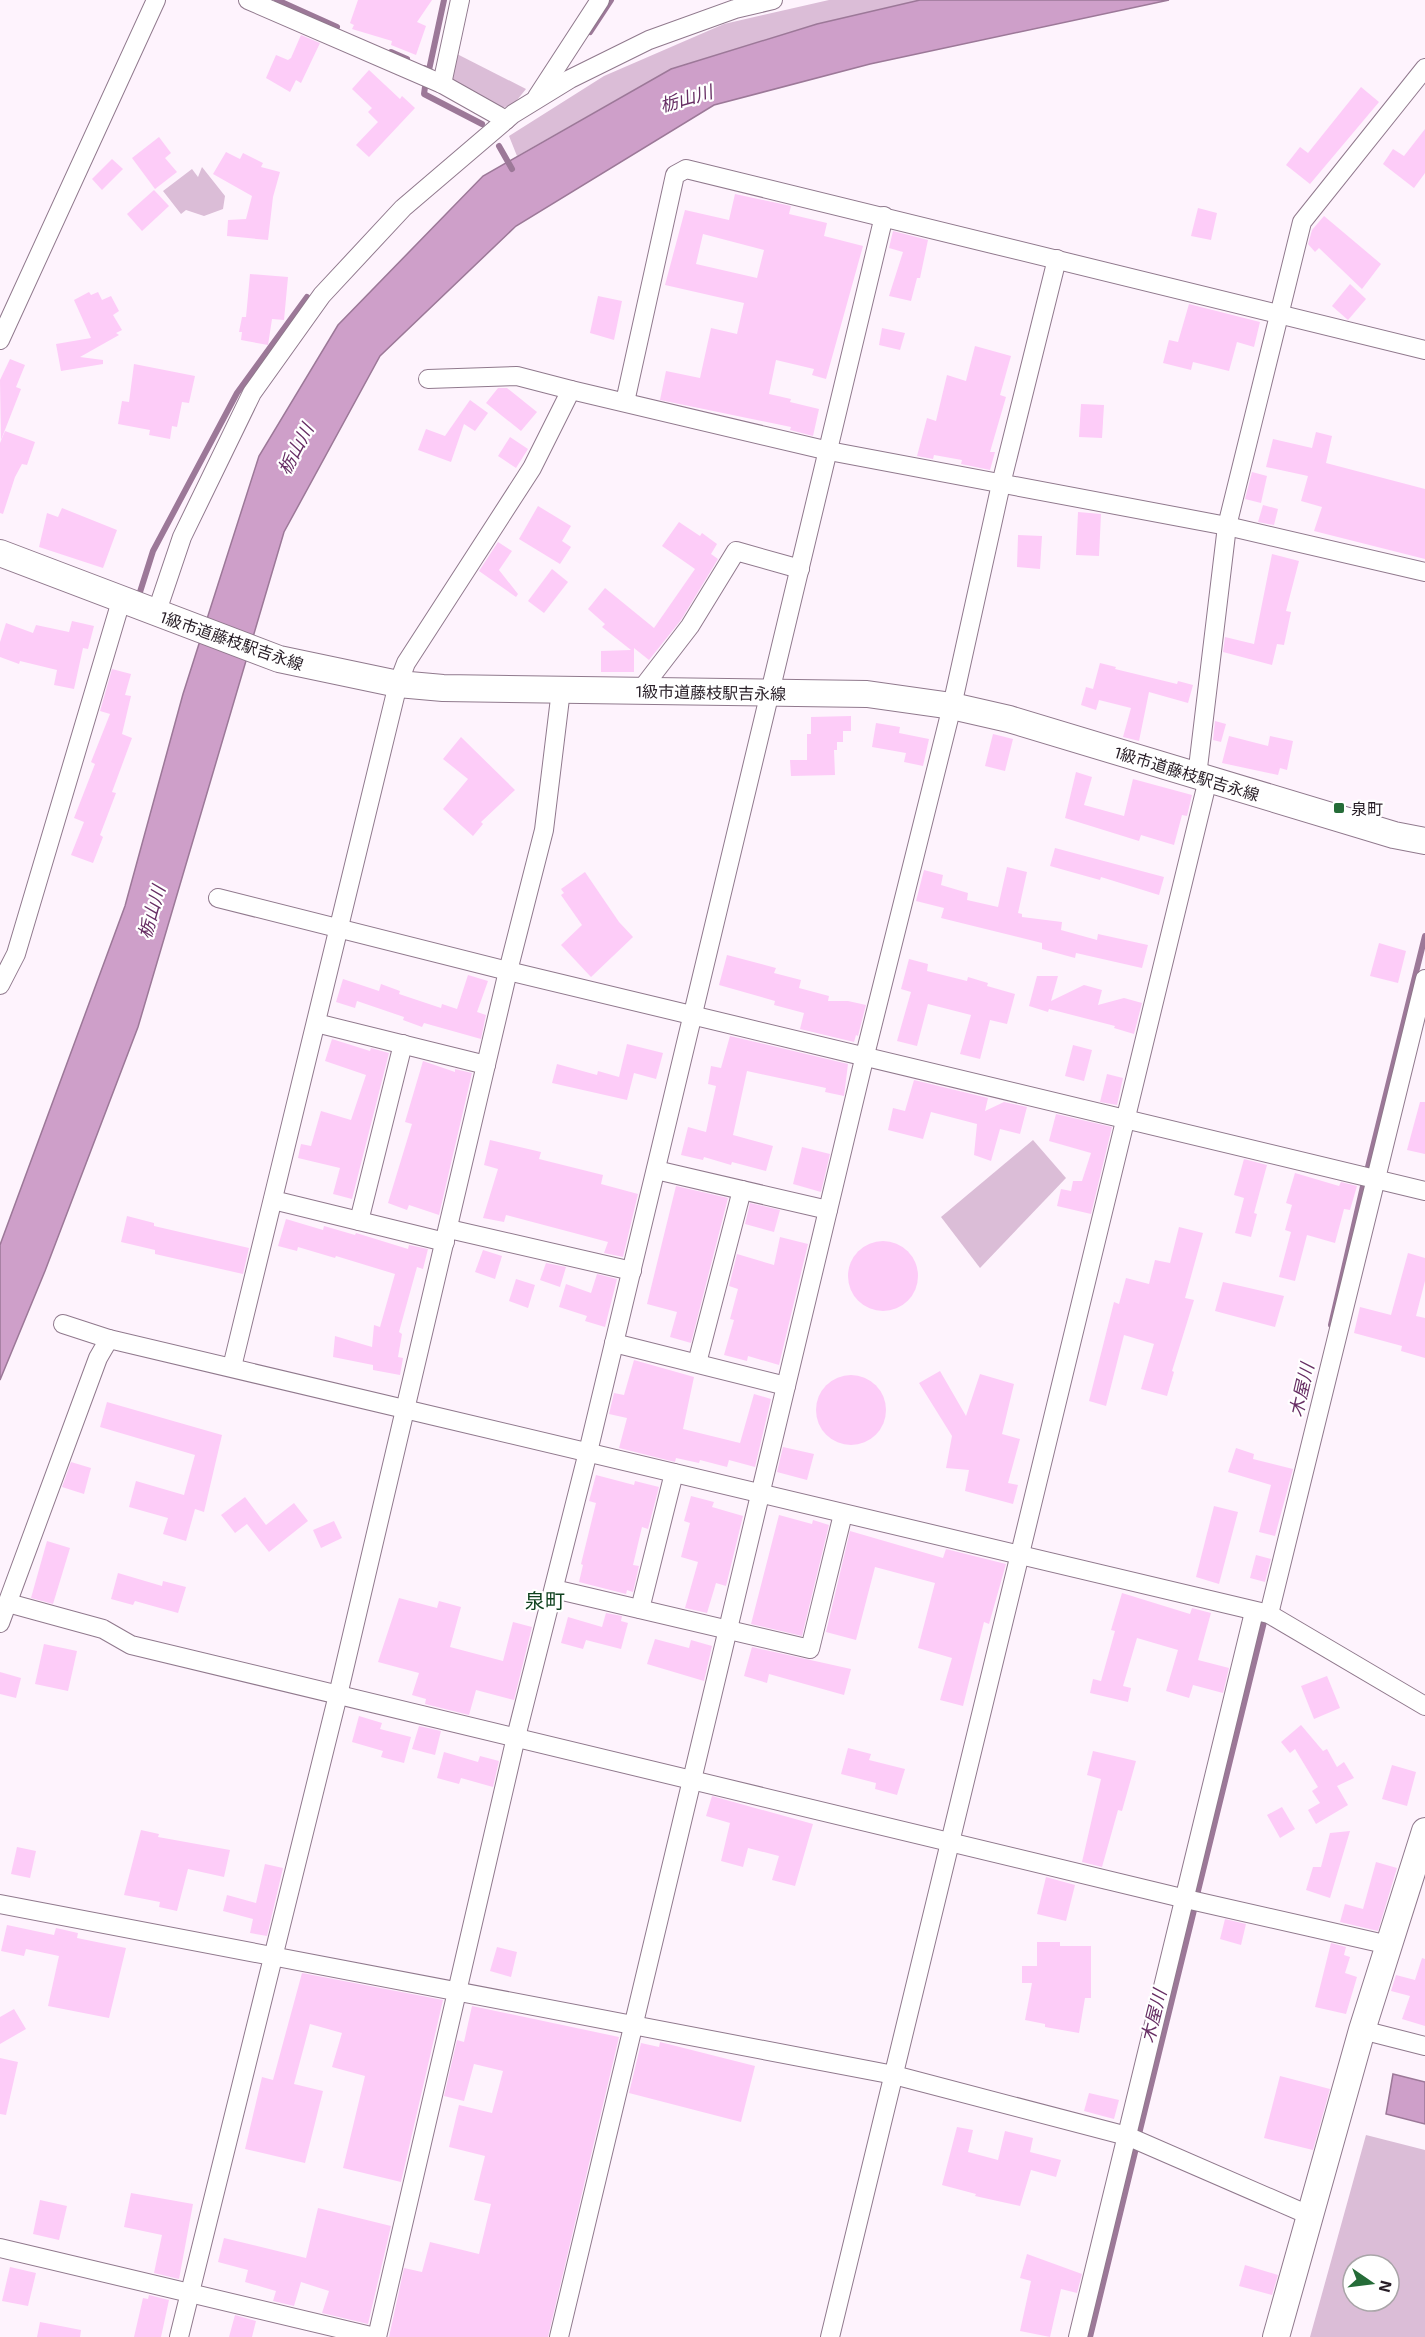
<svg xmlns="http://www.w3.org/2000/svg" width="1425" height="2337" viewBox="0 0 1425 2337" font-family="'Exo 2','Noto Sans JP',sans-serif">
	<style>
		.green { fill: #dbbdd7; fill-rule: evenodd }
		.water { fill: #ce9fc9; stroke: #9c7898; stroke-width: 1.5 }
		.lines { fill: none; stroke-linecap: round; stroke-linejoin: round }
		.stream { stroke: #9c7898; stroke-width: 6 }
		.building { fill: #fdccf8; fill-rule: evenodd }
		.street-casing { stroke: #90798d; stroke-width: 20 }
		.secondary-casing { stroke: #90798d; stroke-width: 28 }
		.street { stroke: #fff; stroke-width: 18 }
		.secondary { stroke: #fff; stroke-width: 26 }
		.poi-dot { fill: #256c38; stroke: #fff; stroke-width: 2 }
		.labels { text-anchor: middle; dominant-baseline: central; stroke-width: 4.5; stroke-linejoin: round; paint-order: stroke }
		.street-label { font-size: 16px; fill: #271d26; stroke: #fff }
		.poi-label { font-size: 16px; fill: #271d26; stroke: #fff; text-anchor: start }
		.water-label { font-size: 18px; font-style: italic; fill: #672e64; stroke: #fff }
		.quarter-label { font-size: 20px; fill: #0f411e; stroke: #fff }
	</style>
	<rect width="100%" height="100%" fill="#fef3fd"/>
	<g class="green">
		<path d="M829,0H920L817,24L671,69L517,156L509,136L604,76L724,24Z"/>
		<path d="M457,54L526,89L513,105L500,108L451,79Z"/>
		<path d="M202,167L225,196L223,209L204,216L186,210L181,214L163,191L192,169L198,177Z"/>
		<path d="M1033,1140L1066,1178L980,1268L941,1217Z"/>
		<path d="M1366,2135L1425,2150V2337H1310ZM1353,2265H1389V2301H1353Z"/>
	</g>
	<g class="water">
		<path d="M920,0H1169L870,64L714,105L516,226L380,356L284,532L138,1027L45,1271L0,1380V1245L125,906L183,694L259,456L338,325L483,176L671,69L817,24Z"/>
		<path d="M1393,2074L1425,2082V2124L1386,2114Z"/>
	</g>
	<g class="lines">
		<g class="stream">
			<path d="M277,0L337,27"/>
			<path d="M590,32L611,0"/>
			<path d="M391,52L407,59"/>
			<path d="M424,68L429,70L444,0"/>
			<path d="M425,87L424,94L482,124"/>
			<path d="M499,146L512,169"/>
			<path d="M140,592L153,551L237,393L307,297"/>
			<path d="M1368,1167L1425,936"/>
			<path d="M1331,1325L1364,1182"/>
			<path d="M1197,1895L1264,1622"/>
			<path d="M1139,2134L1195,1906"/>
			<path d="M1090,2337L1136,2148"/>
		</g>
	</g>
	<g class="building">
		<path d="M358,0H432L417,22L426,26L416,55L391,45L392,41L352,29L354,25L350,23Z"/>
		<path d="M301,35L320,43L301,83L296,80L290,92L266,78L276,55L288,60L291,58Z"/>
		<path d="M369,70L400,99L402,96L415,108L369,157L356,145L378,122L368,112L372,108L352,89Z"/>
		<path d="M1361,87L1379,102L1310,184L1286,165L1300,147L1308,153Z"/>
		<path d="M1425,129V173L1414,188L1383,164L1393,149L1404,156Z"/>
		<path d="M159,137L171,153L165,158L177,172L155,189L132,158Z"/>
		<path d="M226,152L240,159L243,153L263,163L261,167L280,172L273,197L268,240L227,236L228,220L246,219L252,196L213,174Z"/>
		<path d="M112,159L123,169L102,190L92,179Z"/>
		<path d="M154,190L169,206L142,231L127,214Z"/>
		<path d="M735,194L791,206L789,214L827,223L824,236L863,246L826,379L812,375L814,369L776,360L769,394L791,399L790,402L819,409L813,436L790,430L791,427L660,400L666,371L700,378L711,328L737,334L744,303L665,285L685,210L729,220ZM703,234L764,250L757,278L696,264Z"/>
		<path d="M1198,208L1217,213L1211,240L1191,236Z"/>
		<path d="M1324,216L1381,264L1362,289L1319,248L1315,252L1308,244L1312,230Z"/>
		<path d="M893,231L928,240L920,278H917L911,301L889,296L903,252L889,248Z"/>
		<path d="M250,274L288,277L284,320L272,319L268,345L241,340L242,332H239L242,317H246Z"/>
		<path d="M1350,284L1366,299L1348,320L1332,306Z"/>
		<path d="M89,292L91,295L98,292L102,300L111,296L119,311L113,315L122,330L116,333L119,335L80,357L103,360V364L61,371L56,344L91,338L74,300Z"/>
		<path d="M598,296L622,301L614,340L590,333Z"/>
		<path d="M1189,304L1260,322L1254,347L1237,342L1229,371L1193,362L1191,370L1163,363L1169,340L1178,342Z"/>
		<path d="M882,328L905,333L900,350L879,345Z"/>
		<path d="M975,346L1011,356L1000,395L1006,397L990,452H995L990,470L961,464L962,460L934,455L933,459L917,456L927,418L936,421L947,375L966,381Z"/>
		<path d="M10,359L25,365L16,387L21,389L1,440L0,380Z"/>
		<path d="M134,364L195,376L189,403L182,402L177,427L172,426L170,439L149,435L150,430L118,424L122,401L129,402Z"/>
		<path d="M498,388H507L537,412L521,431L486,403Z"/>
		<path d="M470,400L488,413L475,431L464,424L451,462L418,450L426,429L445,436Z"/>
		<path d="M1081,404L1104,405L1102,438L1079,437Z"/>
		<path d="M5,431L35,442L27,465L22,464L15,477L3,514L0,513V443Z"/>
		<path d="M1316,432L1332,436L1326,463L1425,489V559L1314,531L1322,507L1301,501L1308,476L1266,467L1273,439L1312,448Z"/>
		<path d="M510,437L528,449L516,468L498,456Z"/>
		<path d="M1252,472L1267,476L1261,503L1245,499Z"/>
		<path d="M1263,505L1278,509L1274,525L1258,522Z"/>
		<path d="M538,506L571,526L562,541L571,547L560,564L519,539Z"/>
		<path d="M62,508L117,530L103,568L39,547L47,513L58,517Z"/>
		<path d="M1078,512L1101,514L1099,556L1076,555Z"/>
		<path d="M679,522L700,536L702,533L717,544L711,554L718,559L681,620L649,660L634,648V672H601V651L631,650L602,627L605,624L588,609L605,588L654,628L695,569L662,546Z"/>
		<path d="M1018,535L1042,536L1040,569L1017,567Z"/>
		<path d="M498,542L512,551L499,570L518,594L516,597L479,571Z"/>
		<path d="M1272,554L1299,561L1286,611L1291,612L1284,645L1277,644L1272,665L1223,652L1225,637L1254,644Z"/>
		<path d="M552,569L568,582L544,613L528,601Z"/>
		<path d="M72,621L94,626L88,649L83,648L74,689L54,685L57,670L20,661L19,664L0,657V642L6,623L33,633L36,625L69,632Z"/>
		<path d="M1100,663L1116,667L1115,669L1177,684L1178,681L1193,685L1188,703L1149,692L1139,741L1123,737L1131,708L1099,700L1096,710L1081,705L1086,687L1093,689Z"/>
		<path d="M112,669L131,674L125,695L131,696L122,734L132,738L112,792L116,793L100,835L103,837L93,863L71,855L84,822L74,818L95,764L91,762L110,714L100,711Z"/>
		<path d="M851,716V731H843V742H837V750H834L835,775L791,776L790,760H807V734H811V717Z"/>
		<path d="M1215,721L1226,724L1221,742L1213,740Z"/>
		<path d="M876,723L900,727L899,733L929,739L923,766L904,762L906,753L872,747Z"/>
		<path d="M993,734L1013,739L1005,771L985,766Z"/>
		<path d="M1229,736L1268,746L1270,736L1293,741L1287,770L1280,768L1278,775L1222,763Z"/>
		<path d="M461,737L515,790L481,822L483,824L473,836L443,809L468,779L443,759Z"/>
		<path d="M1076,772L1092,777L1084,805L1124,816L1133,779L1192,795L1187,816L1182,815L1174,845L1141,835L1139,841L1065,818Z"/>
		<path d="M1055,848L1164,877L1159,895L1101,877L1100,880L1050,866Z"/>
		<path d="M1007,867L1027,872L1018,913L1022,914V917L1062,922L1061,930L1097,940L1098,934L1148,945L1142,968L1076,953L1075,958L1042,949V943L941,918L944,908L916,901L924,870L943,875L941,885L968,893L967,900L998,907Z"/>
		<path d="M585,872L619,922L633,937L591,977L561,945L582,925L561,895L564,893L561,889Z"/>
		<path d="M1379,943L1406,951L1398,983L1370,976Z"/>
		<path d="M727,955L776,968L774,973L801,980L799,988L829,996L828,1001H848L866,1005L858,1036L856,1035L854,1042L800,1029L804,1013L774,1005L775,1001L719,985Z"/>
		<path d="M909,959L928,964L927,971L967,981L968,977L988,983L987,986L1015,994L1007,1024L990,1020L980,1059L960,1054L971,1015L928,1004L917,1046L897,1041L911,992L901,989Z"/>
		<path d="M468,975L488,981L477,1012L486,1015L481,1039L424,1023L422,1027L403,1020L404,1017L357,1001L355,1008L336,1002L343,979L379,991L381,984L400,991L399,994L441,1008L442,1004L457,1009Z"/>
		<path d="M1037,976H1058L1051,1001L1084,985L1102,990L1098,1005L1124,998L1142,1003L1134,1034L1114,1028L1115,1026L1049,1009L1048,1012L1029,1006Z"/>
		<path d="M730,1036L848,1064L844,1096L825,1092L826,1088L747,1071L733,1135L773,1146L766,1171L732,1162L731,1165L704,1157L703,1160L681,1155L688,1127L706,1132L716,1086L708,1084L711,1066L721,1068Z"/>
		<path d="M332,1039L370,1051L371,1048L389,1053L352,1199L333,1194L340,1168L298,1158L301,1144L311,1146L321,1111L351,1120L366,1075L325,1061Z"/>
		<path d="M627,1044L663,1053L656,1079L634,1073L627,1100L552,1083L557,1064L597,1075L598,1071L619,1077Z"/>
		<path d="M1073,1045L1092,1050L1084,1081L1065,1076Z"/>
		<path d="M423,1061L455,1072V1069L472,1073L439,1215L409,1205L407,1210L388,1203L412,1124L405,1122Z"/>
		<path d="M1107,1074L1123,1078L1117,1105L1100,1102Z"/>
		<path d="M914,1080L988,1098L985,1111L1004,1102L1027,1107L1020,1134L1000,1129L991,1161L974,1155L977,1124L931,1112L923,1139L888,1130L893,1108L905,1111Z"/>
		<path d="M1420,1102H1425V1154L1407,1150Z"/>
		<path d="M1056,1114L1112,1127L1091,1214L1057,1206L1061,1189L1071,1191L1073,1181H1082L1091,1153L1049,1141Z"/>
		<path d="M490,1140L541,1152L539,1159L603,1175L601,1184L638,1194L623,1257L604,1253L608,1242L506,1215L504,1222L483,1218L498,1169L484,1165Z"/>
		<path d="M802,1147L830,1154L821,1192L793,1184Z"/>
		<path d="M1244,1159L1267,1165L1254,1213L1257,1214L1251,1237L1235,1233L1244,1198L1234,1195Z"/>
		<path d="M1295,1173L1339,1186L1341,1182L1357,1186L1350,1210L1344,1209L1335,1243L1307,1235L1295,1281L1279,1277L1291,1232L1285,1230L1292,1205L1286,1203Z"/>
		<path d="M676,1186L728,1198L691,1343L670,1337L677,1312L647,1304Z"/>
		<path d="M750,1203L780,1210L774,1232L745,1224Z"/>
		<path d="M127,1216L154,1223V1226L249,1248L243,1274L155,1254V1250L121,1242Z"/>
		<path d="M286,1219L323,1230L324,1226L355,1235L356,1233L408,1249L409,1245L428,1249L423,1269L417,1267L399,1332L402,1334L398,1357L403,1358L400,1375L373,1370V1365L333,1357L335,1336L372,1347L374,1325L380,1327L395,1274L336,1256L335,1258L298,1247L297,1251L278,1246Z"/>
		<path d="M1179,1227L1203,1233L1185,1298L1194,1300L1172,1371L1174,1372L1167,1396L1141,1389L1154,1344L1124,1335L1106,1406L1089,1401L1114,1302L1119,1304L1126,1278L1149,1284L1155,1260L1170,1263Z"/>
		<path d="M780,1237L808,1244L779,1365L748,1356L747,1361L724,1355L734,1320L730,1319L738,1289L729,1286L737,1254L774,1265Z"/>
		<circle cx="883" cy="1276" r="35"/>
		<path d="M483,1250L502,1256L495,1279L475,1272Z"/>
		<path d="M1408,1253L1425,1258V1281L1416,1316L1425,1318V1358L1401,1351L1402,1346L1354,1333L1360,1307L1391,1315Z"/>
		<path d="M546,1263L566,1267L560,1287L540,1280Z"/>
		<path d="M597,1274L617,1279L605,1327L585,1321L587,1316L559,1307L566,1284L591,1293Z"/>
		<path d="M516,1279L535,1285L528,1308L509,1301Z"/>
		<path d="M1223,1282L1284,1296L1275,1327L1215,1311Z"/>
		<path d="M634,1360L694,1377L683,1429L740,1443L754,1394L771,1399L755,1467L729,1460L727,1467L700,1460L699,1463L676,1458L675,1462L619,1448L627,1418L609,1414L614,1393L624,1395Z"/>
		<path d="M940,1371L966,1416L980,1374L1014,1384L1002,1434L1020,1439L1008,1483L1018,1485L1013,1504L965,1491L969,1470L946,1468L952,1436L919,1383Z"/>
		<circle cx="851" cy="1410" r="35"/>
		<path d="M107,1402L222,1435L204,1512L195,1509L186,1541L163,1534L168,1518L129,1507L136,1481L184,1495L195,1455L100,1427Z"/>
		<path d="M783,1447L814,1454L807,1480L777,1472Z"/>
		<path d="M1236,1448L1254,1454L1253,1459L1293,1469L1275,1536L1259,1532L1271,1485L1228,1472Z"/>
		<path d="M71,1462L91,1468L84,1494L62,1487Z"/>
		<path d="M596,1475L634,1485L635,1481L659,1487L648,1529L642,1527L633,1565L639,1566L633,1592L627,1590L626,1594L579,1582L583,1565L581,1564L596,1503L589,1501Z"/>
		<path d="M691,1496L714,1502L712,1507L743,1516L726,1586L716,1583L707,1613L685,1608L698,1562L681,1557L690,1523L684,1521Z"/>
		<path d="M245,1497L266,1525L294,1503L308,1521L269,1552L247,1524L235,1533L221,1515Z"/>
		<path d="M1214,1506L1238,1512L1219,1584L1196,1577Z"/>
		<path d="M779,1515L812,1524L813,1520L829,1525L802,1636L751,1624Z"/>
		<path d="M334,1521L342,1538L321,1548L313,1530Z"/>
		<path d="M850,1531L943,1558L946,1549L1006,1564L989,1624L984,1622L963,1706L940,1700L952,1658L918,1648L935,1583L875,1567L856,1640L826,1632Z"/>
		<path d="M47,1541L70,1548L53,1604L31,1598Z"/>
		<path d="M1256,1555L1271,1559L1265,1582L1250,1578Z"/>
		<path d="M118,1573L162,1586L163,1581L186,1587L178,1613L135,1601L133,1605L111,1599Z"/>
		<path d="M1122,1593L1190,1614L1192,1608L1211,1613L1198,1660L1229,1668L1223,1693L1193,1685L1189,1698L1166,1691L1178,1650L1137,1638L1123,1686L1131,1688L1128,1702L1090,1693L1093,1679L1101,1681L1115,1631L1111,1630Z"/>
		<path d="M399,1598L437,1608L439,1601L461,1607L450,1647L503,1661L513,1622L532,1627L514,1700L476,1690L469,1715L425,1704L426,1699L412,1695L419,1673L378,1662Z"/>
		<path d="M606,1613L622,1616L621,1621L628,1623L621,1649L586,1640L583,1649L561,1643L568,1617L602,1627Z"/>
		<path d="M655,1639L689,1648L691,1640L712,1646L704,1681L647,1664Z"/>
		<path d="M44,1644L77,1651L68,1691L35,1684Z"/>
		<path d="M752,1647L851,1669L844,1695L769,1674L767,1683L744,1676Z"/>
		<path d="M0,1672L21,1678L16,1698L0,1694Z"/>
		<path d="M1327,1676L1340,1708L1314,1719L1301,1686Z"/>
		<path d="M359,1716L382,1723L380,1729L411,1737L404,1763L381,1757L383,1751L352,1742Z"/>
		<path d="M1301,1725L1323,1751L1327,1749L1337,1767L1344,1762L1354,1778L1337,1786L1348,1805L1316,1824L1308,1810L1320,1803L1312,1791L1318,1787L1295,1749L1290,1753L1281,1742Z"/>
		<path d="M419,1726L441,1731L435,1755L412,1749Z"/>
		<path d="M848,1748L871,1754L869,1760L905,1769L897,1795L875,1789L876,1783L841,1774Z"/>
		<path d="M1093,1751L1136,1761L1122,1811L1118,1810L1102,1867L1082,1862L1101,1779L1087,1775Z"/>
		<path d="M444,1752L478,1762L480,1756L499,1761L493,1787L461,1778L459,1784L437,1778Z"/>
		<path d="M1392,1765L1416,1772L1407,1806L1382,1799Z"/>
		<path d="M712,1796L813,1824L795,1886L772,1880L779,1856L748,1848L743,1867L721,1861L730,1823L706,1816Z"/>
		<path d="M1282,1807L1295,1829L1280,1838L1267,1815Z"/>
		<path d="M141,1830L159,1834L158,1837L230,1850L224,1877L188,1869L177,1911L159,1907L160,1902L124,1895Z"/>
		<path d="M1350,1831L1330,1898L1306,1890L1313,1867H1321L1330,1833Z"/>
		<path d="M17,1847L36,1851L30,1878L11,1874Z"/>
		<path d="M1376,1862L1397,1868L1378,1931L1340,1922L1345,1904L1363,1909Z"/>
		<path d="M265,1864L283,1868L267,1936L250,1933L253,1919L223,1911L227,1895L256,1903Z"/>
		<path d="M1046,1877L1075,1885L1066,1921L1037,1914Z"/>
		<path d="M1225,1919L1246,1924L1241,1945L1220,1939Z"/>
		<path d="M7,1925L54,1935L56,1928L78,1933L77,1938L126,1948L109,2018L48,2006L59,1956L26,1949L24,1956L1,1951Z"/>
		<path d="M1037,1942H1060V1946H1091V1998H1085L1079,2033L1045,2027V2024L1025,2020L1032,1983H1022V1966H1037Z"/>
		<path d="M1331,1943L1346,1947L1344,1955L1350,1957L1345,1973L1357,1977L1346,2014L1315,2007Z"/>
		<path d="M497,1947L517,1952L511,1977L490,1971Z"/>
		<path d="M1422,1958L1425,1959V2026L1402,2019L1410,1996L1391,1991L1396,1975L1415,1980Z"/>
		<path d="M302,1973L443,2000L401,2182L343,2168L365,2076L332,2067L342,2033L310,2024L294,2084L323,2091L305,2163L245,2149L262,2077L273,2080Z"/>
		<path d="M472,2006L619,2037L548,2337H389L404,2268L422,2272L430,2242L479,2254L491,2204L474,2200L485,2156L449,2147L459,2105L492,2113L503,2071L474,2064L464,2101L444,2096L457,2040L464,2042Z"/>
		<path d="M14,2009L26,2029L0,2044V2017Z"/>
		<path d="M660,2042L755,2066L741,2122L629,2093L641,2043L659,2047Z"/>
		<path d="M0,2058L18,2062L6,2115L0,2114Z"/>
		<path d="M1280,2076L1330,2089L1313,2150L1264,2138Z"/>
		<path d="M1089,2093L1119,2100L1114,2119L1084,2111Z"/>
		<path d="M957,2127L973,2130L968,2152L998,2160L1005,2131L1033,2138L1030,2152L1061,2160L1056,2177L1031,2170L1020,2206L975,2196L976,2194L942,2185Z"/>
		<path d="M131,2193L193,2204L179,2279L154,2273L162,2235L124,2227Z"/>
		<path d="M40,2200L67,2206L59,2240L33,2234Z"/>
		<path d="M318,2208L391,2226L368,2324L322,2313L329,2291L301,2282L294,2306L273,2301L276,2291L245,2282L248,2270L218,2262L224,2238L306,2258Z"/>
		<path d="M1027,2254L1082,2274L1077,2293L1061,2289L1050,2337L1020,2331L1031,2281L1020,2278Z"/>
		<path d="M1245,2265L1278,2275L1272,2295L1239,2286Z"/>
		<path d="M10,2267L36,2273L28,2306L2,2301Z"/>
		<path d="M149,2295L169,2300L161,2337H134L143,2298L148,2299Z"/>
		<path d="M235,2315L256,2321L252,2337H229Z"/>
		<path d="M40,2322L81,2330L80,2337H37Z"/>
	</g>
	<g class="lines">
		<g class="street-casing">
			<g id="street">
				<path d="M248,0L442,84L506,120"/>
				<path d="M442,84L460,0"/>
				<path d="M537,97L600,0"/>
				<path d="M0,340L156,0"/>
				<path d="M428,379L517,376L571,390"/>
				<path d="M625,402L675,175L686,169L1425,350"/>
				<path d="M156,614L182,537L252,393L322,295L403,208L513,114L570,79L649,40L735,9L773,0"/>
				<path d="M640,691L690,626L736,551L800,569"/>
				<path d="M1197,776L1227,526L1302,222L1425,68"/>
				<path d="M218,898L508,971L1425,1191"/>
				<path d="M0,985L16,954L121,601"/>
				<path d="M316,1023L486,1065"/>
				<path d="M656,1170L828,1210"/>
				<path d="M273,1200L445,1242"/>
				<path d="M359,1221L403,1044"/>
				<path d="M449,1229L632,1271"/>
				<path d="M63,1324L109,1339"/>
				<path d="M614,1343L786,1386"/>
				<path d="M697,1363L742,1190"/>
				<path d="M232,1367L398,684L406,663L532,468L571,390L829,451L1227,526L1425,572"/>
				<path d="M554,1589L810,1649L843,1514"/>
				<path d="M8,1603L103,1629L131,1645L1186,1899L1389,1945"/>
				<path d="M640,1609L674,1473"/>
				<path d="M1269,1614L1425,979"/>
				<path d="M0,1623L98,1358L109,1339L1269,1614L1425,1706"/>
				<path d="M0,1904L894,2075L1127,2136L1311,2216"/>
				<path d="M1362,2030L1425,2046"/>
				<path d="M0,2248L375,2337"/>
				<path d="M179,2337L338,1695L508,971L544,830L561,690"/>
				<path d="M377,2337L516,1737L588,1452L884,216"/>
				<path d="M559,2337L865,1055L952,706L1001,484L1057,259"/>
				<path d="M830,2337L1208,779"/>
				<path d="M1078,2337L1254,1612"/>
			</g>
		</g>
		<g class="secondary-casing">
			<g id="secondary">
				<path d="M0,553L279,659L398,684L443,688L867,694L952,706L1009,719L1394,835L1425,841"/>
				<path d="M1276,2337L1362,2030L1425,1831"/>
			</g>
		</g>
		<use href="#street" class="street"/>
		<use href="#secondary" class="secondary"/>
	</g>
	<rect class="poi-dot" x="1333" y="802" width="12" height="12" rx="3"/>
	<g class="labels">
		<g class="street-label">
			<text transform="translate(232 640) rotate(19)">1級市道藤枝駅吉永線</text>
			<text transform="translate(711 692) rotate(1)">1級市道藤枝駅吉永線</text>
			<text transform="translate(1187 773) rotate(17)">1級市道藤枝駅吉永線</text>
		</g>
		<g class="poi-label">
			<text x="1351" y="808">泉町</text>
		</g>
		<g class="water-label">
			<text transform="translate(686 98) rotate(-16)">栃山川</text>
			<text transform="translate(295 449) rotate(-62)">栃山川</text>
			<text transform="translate(151 912) rotate(-74)">栃山川</text>
			<text transform="translate(1301 1390) rotate(-77)">木屋川</text>
			<text transform="translate(1153 2016) rotate(-76)">木屋川</text>
		</g>
		<g class="quarter-label">
			<text x="545" y="1600">泉町</text>
		</g>
	</g>
	<g transform="translate(1371 2283) rotate(104)"><circle r="28" fill="#ffffff" stroke="#a9a5a8" stroke-width="1.5"/>
	<path d="M0-4.5L10 22L0 15L-10 22Z" fill="#256c38"/>
	<text y="-9" font-size="16" font-weight="bold" text-anchor="middle" fill="#271d26">N</text>
	</g>
</svg>
